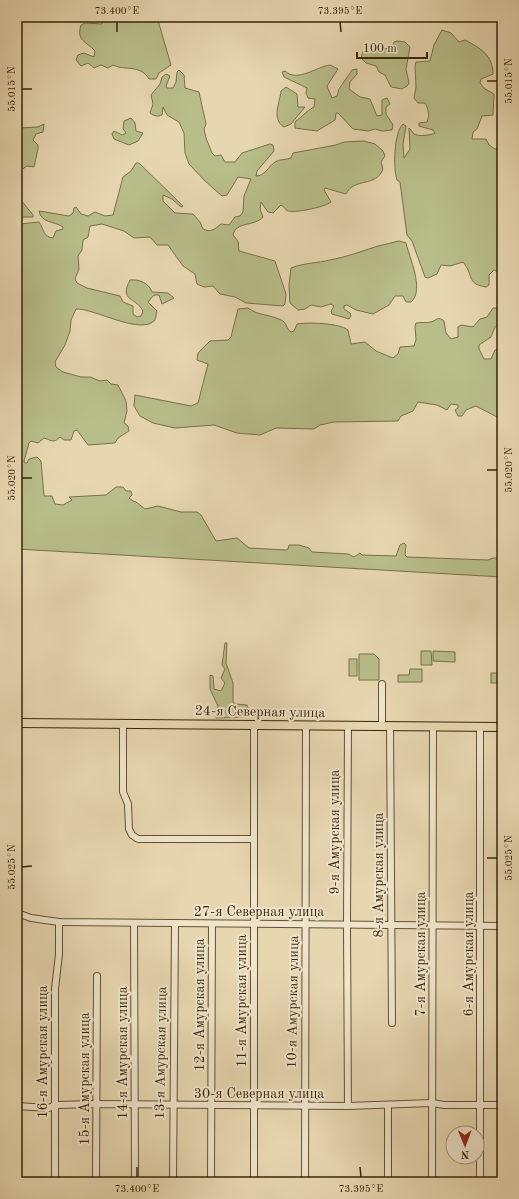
<svg xmlns="http://www.w3.org/2000/svg" width="519" height="1199" viewBox="0 0 519 1199" font-family="'Old Standard TT',serif">
	<style>
		.green { fill: #b8be8a; stroke: #787149 }
		.lines { fill: none; stroke-linecap: round; stroke-linejoin: round }
		.minor-casing { stroke: #645132; stroke-width: 8 }
		.major-casing { stroke: #382408; stroke-width: 10 }
		.minor { stroke: #efe5cc; stroke-width: 6 }
		.major { stroke: #e7d7b1; stroke-width: 8 }
		.ticks { fill: none; stroke: #382408; stroke-width: 1.5 }
		.labels { text-anchor: middle; dominant-baseline: central; stroke-width: 4; stroke-linejoin: round; paint-order: stroke }
		.street-label { font-size: 14px; fill: #382408; stroke: #efe5cc }
		.neatline { fill: none; stroke: #382408; stroke-width: 1.5 }
		.ticks-label { font-size: 10px; text-anchor: middle; fill: #382408 }
	</style>
	<rect width="100%" height="100%" fill="#e7d7b1"/>
	<filter id="stains"><feTurbulence type="fractalNoise" baseFrequency=".005" numOctaves="4"/><feColorMatrix values="0 0 0 0 .2 0 0 0 0 .09 0 0 0 0 .02 0 0 0 .5 -.17"/></filter>
	<radialGradient id="worn" r=".72"><stop offset=".6" stop-color="#630" stop-opacity="0"/><stop offset="1" stop-color="#630" stop-opacity=".3"/></radialGradient>
	<g class="green">
		<path d="M105,17H157L171,65L159,73L156,79H149C140,64 125,71 113,65L108,68L101,65L94,68L88,63L81,66L76,60L78,55L84,53L94,57L95,51C86,41 76,41 81,25L85,23L102,24Z"/>
		<path d="M442,30L451,33L459,42L465,40C480,48 493,55 493,74L481,79L480,83L485,89L494,94L493,115L482,116L477,129L473,132L472,139H486L489,145L495,149L499,148L502,142V267L498,272L494,270L489,275V285L486,287C466,284 474,275 463,262L450,266L441,265L437,274L428,278L425,277L412,241L407,235L400,182L397,180C393,169 394,132 403,124L406,126L403,144L404,158L410,149L409,128C411,130 412,132 414,134C418,137 432,135 435,133L433,130L419,126V123L427,122C430,117 428,107 425,103H418L414,98L416,87L415,66L416,62L430,61L434,45Z"/>
		<path d="M397,41L405,42L410,47L406,69L409,83L407,86L402,89L391,87L385,75L379,72L376,66L366,63L361,58L363,51L392,48L394,42Z"/>
		<path d="M330,65L338,69L327,86L332,98L337,96L339,89L352,70L357,69V74L350,82L349,89L360,97L370,99L377,116L382,115V100L387,98L390,104L386,107V114L393,125L392,130L382,131L375,129L368,131L353,129L338,113H336L335,120L317,131L295,128V122C302,117 306,111 314,107L315,99L308,98L306,93L307,88L284,77L282,72L285,71C297,83 318,66 330,65Z"/>
		<path d="M179,70L184,75L185,88L199,92L206,124L204,129L206,138L212,153L215,156L221,155L225,162H235L242,153L270,144L273,145L274,151L257,171L256,176C265,176 268,167 275,162C279,159 286,160 291,158L293,153L336,145L344,142L364,141L375,144L383,151L385,156L381,162L383,169C376,188 354,177 346,194L325,188L324,190L331,202C325,207 296,213 288,211C285,210 284,206 281,205L273,213L268,212L261,202L260,209L263,217C254,227 236,221 233,235L238,241L239,251L275,261L286,294L285,304L283,306L246,303L235,297L220,294L213,286L204,287L197,284L195,274L183,266L168,245H157L150,237L134,238L124,231L102,224L90,226L88,237L83,240L82,250L78,256L79,269L75,279L77,283L87,288L120,296L123,302L133,306V314L137,317L141,316L143,311C135,296 119,302 130,280C139,279 149,283 152,292L168,293L174,298L162,304L159,295H154L148,302L157,311C156,314 156,318 155,320C141,336 94,308 76,309L71,320L70,331L65,345L55,362L56,367L63,372L81,377H90L100,381L107,380L111,384L118,385L126,401L127,411L124,423L128,426L129,431L118,438L115,443L88,445L77,430L74,431L71,440H64L60,437C53,444 51,440 44,438L38,443L31,441L29,443L24,461L25,463H27L29,459L37,457L41,461L44,496H52L55,504L63,505L72,500L69,497L106,495L116,487H123L126,491H131L132,495L129,498L133,501L136,502L145,509L158,506L181,512H197L201,515L216,541L237,538L249,548L286,550L288,549L289,545H299L309,548L312,552L348,554L354,557L360,553L362,555L396,556L400,545L404,543L406,545L405,555L407,557L488,560L493,558H502V577L17,549V195L33,215V217H21L19,221L20,224L39,222C44,229 43,237 53,238L56,231L63,229V227C54,221 41,223 39,211L69,216L73,213L74,208L76,207L81,214L88,216L95,212L105,216L113,215L123,177L131,171L136,163H139L183,206L181,207L172,199L163,195V201L175,213L193,214L200,222L203,229C211,233 215,229 221,224L229,225L235,217L240,216L243,212L244,196L251,179L238,177L227,195L222,196L205,181L189,164L185,153L184,133L179,122L167,115L163,107L162,115C158,117 154,116 150,113L153,104L151,95L160,84L162,77L166,74L170,76L166,86L167,88H173L176,82L177,72Z"/>
		<path d="M286,87L297,94L298,107H305L291,124L284,127C271,119 280,102 281,91Z"/>
		<path d="M131,118L135,123L136,131L143,133L138,141L129,145L114,139L112,134L114,131L122,135L126,133L123,129L124,121Z"/>
		<path d="M44,124L43,132L36,134L33,140L38,145V149L34,167L27,166L21,170L17,165V130L19,128L38,127Z"/>
		<path d="M399,241L406,243C409,257 425,290 411,302H406L403,296H395L389,305L373,314L356,310L347,305L344,306V309L350,313L351,316L349,319L332,314L331,311L334,306L331,304L321,307L311,305L305,309L298,310L290,303L289,285L291,268C303,263 318,263 330,260C347,257 362,251 378,246C385,244 392,243 399,241Z"/>
		<path d="M248,308C259,316 269,314 281,320C287,322 286,329 291,332L294,331L297,324C308,322 339,323 348,330L351,344L365,342L376,351L393,358L398,354L400,347L414,346L416,340L415,326L416,323C421,322 427,323 431,322C437,320 438,316 444,321L446,333L451,339L458,337V327L461,325L473,327L480,319L487,317L493,308H500L502,312V322L495,327L491,337L479,345V349L484,359H491L495,350L502,349V418H499L476,406L466,410L462,416H458L455,410L458,408V405L451,404L447,410L437,405L418,402L413,411L401,416L398,421L334,422L320,425L314,429L276,428L260,435L237,433L214,425L175,428L153,423L140,416L134,406L135,395L191,406L198,403L208,364L197,360L198,353L210,341L228,340L231,337L238,309Z"/>
		<path d="M225,643H227L226,663L233,683V702L236,704L247,705L250,716L246,717L216,718L218,706L210,689V675L213,676L214,689L221,691L225,683L221,678L225,669L222,665Z"/>
		<path d="M421,651H431L432,665H421Z"/>
		<path d="M433,651L455,652V662L433,661Z"/>
		<path d="M359,654H374L379,659V680H359Z"/>
		<rect x="349" y="659" width="8" height="17"/>
		<path d="M410,669H422V682H398V675H409Z"/>
		<rect x="491" y="673" width="11" height="10"/>
	</g>
	<g class="lines">
		<g class="minor-casing">
			<g id="minor">
				<path d="M123,723V792L128,804L129,829L132,835L138,839H254"/>
				<path d="M348,726L347,925L348,1106"/>
				<path d="M382,726V684"/>
				<path d="M390,726L392,1023"/>
				<path d="M17,913L31,918L59,922L502,926"/>
				<path d="M134,923L135,1182"/>
				<path d="M388,1105V1182"/>
				<path d="M17,1106L49,1108L55,1105L97,1104L348,1106L432,1103L444,1105H502"/>
				<path d="M55,1182V989L59,954V922"/>
				<path d="M96,1182L97,976"/>
				<path d="M173,1182L175,924"/>
				<path d="M211,1182L212,924"/>
				<path d="M254,1182V725"/>
				<path d="M305,1182L306,725"/>
				<path d="M432,1182L433,726"/>
				<path d="M480,1182V727"/>
			</g>
		</g>
		<g class="major-casing">
			<path id="major" d="M17,723L502,727"/>
		</g>
		<use href="#minor" class="minor"/>
		<use href="#major" class="major"/>
	</g>
	<path class="ticks" d="M117,22V32M340,22L341,32M487,81H497M22,89H32M487,470H497M22,478H32M487,858H497M22,867L32,866M137,1167V1177M360,1167L361,1177"/>
	<g class="labels">
		<g class="street-label">
			<text transform="translate(260 712) rotate(1)">24-я Северная улица</text>
			<text transform="translate(335 832) rotate(-90)">9-я Амурская улица</text>
			<text transform="translate(379 875) rotate(-90)">8-я Амурская улица</text>
			<text x="259" y="912">27-я Северная улица</text>
			<text transform="translate(421 954) rotate(-90)">7-я Амурская улица</text>
			<text transform="translate(469 954) rotate(-90)">6-я Амурская улица</text>
			<text transform="translate(242 1001) rotate(-90)">11-я Амурская улица</text>
			<text transform="translate(293 1002) rotate(-89)">10-я Амурская улица</text>
			<text transform="translate(200 1005) rotate(-90)">12-я Амурская улица</text>
			<text transform="translate(43 1052) rotate(-90)">16-я Амурская улица</text>
			<text transform="translate(123 1053) rotate(-90)">14-я Амурская улица</text>
			<text transform="translate(161 1053) rotate(-89)">13-я Амурская улица</text>
			<text transform="translate(85 1079) rotate(-90)">15-я Амурская улица</text>
			<text x="259" y="1094">30-я Северная улица</text>
		</g>
	</g>
	<rect width="519" height="1199" fill="none" stroke="#e7d7b1" stroke-width="44"/>
	<g transform="translate(465 1145) rotate(179)"><circle r="19" fill="#efe5cc" stroke="#a6987e"/>
	<path d="M0-3L7 15L0 10L-7 15Z" fill="#8f2418"/>
	<text y="-6" font-size="11" font-weight="bold" text-anchor="middle" fill="#382408">N</text>
	</g>
	<path d="M357 52v6h70v-6" fill="none" stroke="#382408" stroke-width="2"/>
	<text x="363" y="52" font-size="12" fill="#382408" stroke="#efe5cc" stroke-width="3" paint-order="stroke">100 m</text>
	<rect x="22" y="22" width="475" height="1155" class="neatline"/>
	<g class="ticks-label">
		<text x="117" y="14">73.400°E</text>
		<text x="340" y="14">73.395°E</text>
		<text transform="translate(508 81) rotate(-90)" y="4">55.015°N</text>
		<text transform="translate(11 89) rotate(-90)" y="4">55.015°N</text>
		<text transform="translate(508 470) rotate(-90)" y="4">55.020°N</text>
		<text transform="translate(11 478) rotate(-90)" y="4">55.020°N</text>
		<text transform="translate(508 858) rotate(-90)" y="4">55.025°N</text>
		<text transform="translate(11 867) rotate(-90)" y="4">55.025°N</text>
		<text x="137" y="1192">73.400°E</text>
		<text x="361" y="1192">73.395°E</text>
	</g>
	<rect width="100%" height="100%" filter="url(#stains)"/>
	<rect width="100%" height="100%" fill="url(#worn)"/>
</svg>
